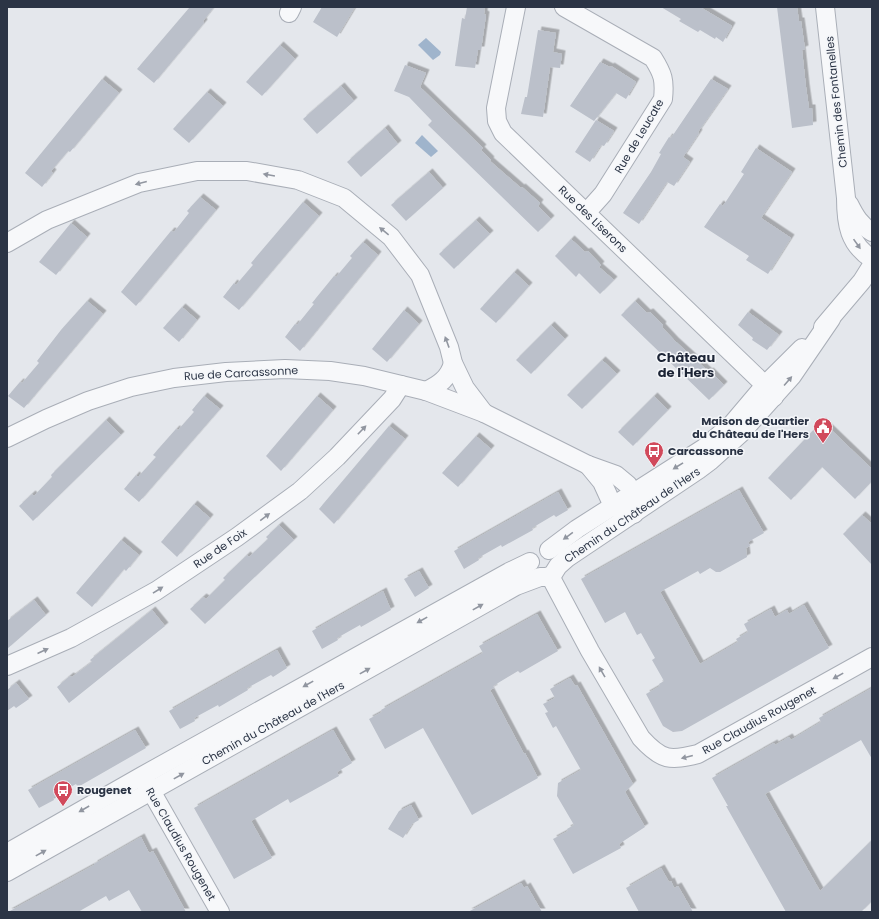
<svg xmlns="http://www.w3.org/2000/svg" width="879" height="919" viewBox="0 0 879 919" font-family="Poppins,sans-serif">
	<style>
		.water { fill: #9fb4cc }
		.building { fill: #bbc0ca; filter: url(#shadow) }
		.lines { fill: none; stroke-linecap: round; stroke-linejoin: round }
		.street-casing { stroke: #a9aeb7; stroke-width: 20 }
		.street { stroke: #f7f8fa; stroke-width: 18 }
		.oneway { fill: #9196a0 }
		.labels { text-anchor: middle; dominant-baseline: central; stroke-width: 3; stroke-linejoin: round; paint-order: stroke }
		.street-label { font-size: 11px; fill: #2b3445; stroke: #f4f6f9 }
		.poi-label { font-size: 11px; font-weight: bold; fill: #2b3445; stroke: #f4f6f9; text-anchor: start }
		.quarter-label { font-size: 13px; font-weight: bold; fill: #1d2536; stroke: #f4f6f9 }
	</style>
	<defs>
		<filter id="shadow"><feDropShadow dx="3.5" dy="-3.5" stdDeviation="0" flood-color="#0004"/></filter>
	</defs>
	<rect width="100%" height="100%" fill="#e4e7ec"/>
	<g class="water">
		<path d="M426,38L441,52L440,55L433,60L418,45Z"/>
		<path d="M422,135L438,151L431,157L415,143Z"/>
	</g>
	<g class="building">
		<path d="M190,7H214L203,21L204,23L154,83L137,69Z"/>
		<path d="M322,7H355L337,37L313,22Z"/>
		<path d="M467,7H485L484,14L486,15L481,50H478L475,68L455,66L462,18L465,19Z"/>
		<path d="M661,7H700L732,26L723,42L716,37L715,39L700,30L698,32L679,21L681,19Z"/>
		<path d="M777,7H797L799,21H801L805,49L802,50L806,87L809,108H812L813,125L792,128Z"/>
		<path d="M538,30L556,33L553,52L562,54L560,68L550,67L543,117L521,114L525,97H527Z"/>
		<path d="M280,45L295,59L262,96L246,82Z"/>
		<path d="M600,62L610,67L611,66L636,82L626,99L616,93L594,121L570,106Z"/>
		<path d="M405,65L426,73L420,87L483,148L481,150L491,160L490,161L521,188L522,187L540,203L538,206L551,219L538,232L428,125L432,121L409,97L394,91Z"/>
		<path d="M102,79L119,93L70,152L68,151L51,171L53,173L42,187L25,173Z"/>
		<path d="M711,79L728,89L698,132L699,133L683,157L690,162L674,186L667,182L639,224L623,213L651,172L661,154L659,153L669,137L671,138Z"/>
		<path d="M341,86L354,101L317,134L303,119Z"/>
		<path d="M207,92L223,106L189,143L173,129Z"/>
		<path d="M596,120L614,131L604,146L601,145L590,162L575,152Z"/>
		<path d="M385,128L398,144L361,177L347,162Z"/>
		<path d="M756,148L792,172L761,218L791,238L768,274L746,260L749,256L704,227L720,204L723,206L744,174L741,172Z"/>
		<path d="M429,172L443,188L406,221L391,205Z"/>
		<path d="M200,197L216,210L136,306L121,292L171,231L174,232L189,213L187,211Z"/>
		<path d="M303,202L319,216L239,310L223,297L234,283L236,285L253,265L251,263Z"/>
		<path d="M476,220L490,234L454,269L439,254Z"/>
		<path d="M71,223L87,237L56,275L39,262Z"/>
		<path d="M571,239L585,252L588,251L601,265L599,267L614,280L600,294L579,273L576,277L555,256Z"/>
		<path d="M363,242L378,255L300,351L285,337L295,324L297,325L314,304L312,303L334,276L336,277L352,258L350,256Z"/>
		<path d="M514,272L529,286L496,323L480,309Z"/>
		<path d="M87,301L103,314L24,408L8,396L20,382L22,383L39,363L37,361L61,330Z"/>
		<path d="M635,301L647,313L650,312L663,325L662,327L675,341L709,372L710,371L724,385L709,400L621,315Z"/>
		<path d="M182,307L197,320L179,342L163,328Z"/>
		<path d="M404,310L419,324L387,362L372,349Z"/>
		<path d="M748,312L779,335L767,350L752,340L753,338L738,325Z"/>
		<path d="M551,325L565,339L531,374L516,360Z"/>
		<path d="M602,360L617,374L582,409L567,395Z"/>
		<path d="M204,396L220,409L139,502L124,489L136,475L138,477L156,457L153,455L176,429L178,430L194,412L192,410Z"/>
		<path d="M317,396L333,410L281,471L266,456Z"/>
		<path d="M654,396L668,410L633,446L618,432Z"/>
		<path d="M106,420L121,435L33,521L19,506L32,494L34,496L52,477L51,475Z"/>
		<path d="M822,421L872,469V481L855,499L822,467L791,500L768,478Z"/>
		<path d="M389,426L405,439L334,524L319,509Z"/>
		<path d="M476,436L491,449L458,487L442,473Z"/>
		<path d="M739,490L764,533L748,542L750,546L746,548L747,557L720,572H716L710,568L700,574L698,571L660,592L700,664L738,642L736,639L748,632L744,624L771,609L775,617L787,610L789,614L804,605L829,648L682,731L673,732L663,726L646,694L660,686L659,684L664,681L652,660L655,658L641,633L637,635L625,612L605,623L581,579Z"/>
		<path d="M558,492L568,510L556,517L554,515L532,528L533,530L502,547L501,545L478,558L479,560L464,569L454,551Z"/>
		<path d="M194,504L210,518L177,557L161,542Z"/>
		<path d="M862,515L872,524V565L843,534Z"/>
		<path d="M279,525L294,540L205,624L190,609L203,597L206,599L225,580L223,578L247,555L249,557L268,539L266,537Z"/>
		<path d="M121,540L139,555L126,571L124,569L92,607L76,593Z"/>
		<path d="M419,571L429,588L415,597L404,579Z"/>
		<path d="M383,591L391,610L361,627L360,625L337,638L338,640L322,649L312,631Z"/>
		<path d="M34,600L46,615L7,649V621Z"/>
		<path d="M152,610L165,626L69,703L57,687L70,676L72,677L92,662L90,660Z"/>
		<path d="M537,614L558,651L520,673L518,671L493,686L494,688L490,690L524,754L525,753L538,778L472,815L423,728L385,749L369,719L382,712L381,710L483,653L479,646Z"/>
		<path d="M277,650L287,668L273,677L271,675L247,688L248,690L219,707L218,705L194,718L195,721L180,729L169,711Z"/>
		<path d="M570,678L575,686L577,685L633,784L625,792L645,827L619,844L621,848L573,874L553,839L568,831L567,829L574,825L557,796L558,783L581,770L556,726L553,728L545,713L548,712L543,704L555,698L550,689Z"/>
		<path d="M16,683L29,699L16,708L14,706L7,711V690Z"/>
		<path d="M872,688V759L861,740L765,794L820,891L872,840V901L861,912H786L726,806H728L712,778L774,743L775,745L789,737L791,740L821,722L819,718Z"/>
		<path d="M135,730L146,748L78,787L76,784L53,797L54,800L39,808L28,790Z"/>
		<path d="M333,730L352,763L337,772L339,776L312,791L290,803L288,799L251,821L272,858L234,879L194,808Z"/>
		<path d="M411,805L419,820L412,824L403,838L388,829L399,811Z"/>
		<path d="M141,837L149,853L153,851L186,912H142L129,890L109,901L106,896L78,912H8L94,865V864Z"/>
		<path d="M661,868L669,882L671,881L674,888L678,886L693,912H639L626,888Z"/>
		<path d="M521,883L524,888L527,886L542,912H468Z"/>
	</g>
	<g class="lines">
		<g class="street-casing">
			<g id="street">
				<path d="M516,7L496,108L497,121L503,133L765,385L774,397"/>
				<path d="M564,7L653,58C663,74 665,80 663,99L603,194L586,213"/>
				<path d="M825,7L846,198C846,224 849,244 872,259"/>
				<path d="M289,13L292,7"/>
				<path d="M849,204C855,216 860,225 872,232"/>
				<path d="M7,243L47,220L139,183L197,171H247L298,180L344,198L391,237L420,275L449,347L453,363L465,388L484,413"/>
				<path d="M823,327L862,281L872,265"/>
				<path d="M426,391C439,385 449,378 453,363"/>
				<path d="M7,438L46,419L88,401L131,387L174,378L226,372L285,369L330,371L364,376L426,391L484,413L588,465L616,475L628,485L633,494L634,514"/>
				<path d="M588,465L602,482L613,506L624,510"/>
				<path d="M549,550L577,529L704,448L732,424L765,385L802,348"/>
				<path d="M550,576L590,651L641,738C662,761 670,761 698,754L872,657"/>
				<path d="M7,666L71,638L156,591L237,537L300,491L337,457L392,399L401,385"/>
				<path d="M146,782L220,912"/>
				<path d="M7,853L142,776L509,572L530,562"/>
				<path d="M7,872L516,586L540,577H545L550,576L553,574L558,566L567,558L698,470L710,461L741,433L792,376L831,319"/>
			</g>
		</g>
		<use href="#street" class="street"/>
	</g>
	<defs><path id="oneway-solid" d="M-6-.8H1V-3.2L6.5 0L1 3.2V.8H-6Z"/></defs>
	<g class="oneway">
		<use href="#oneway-solid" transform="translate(269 175) rotate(-170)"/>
		<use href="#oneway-solid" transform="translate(141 183) rotate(165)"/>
		<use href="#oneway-solid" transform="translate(384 231) rotate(-141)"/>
		<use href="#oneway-solid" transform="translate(857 244) rotate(55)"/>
		<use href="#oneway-solid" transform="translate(447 342) rotate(-110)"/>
		<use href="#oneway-solid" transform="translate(788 381) rotate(-49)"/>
		<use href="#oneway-solid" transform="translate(362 430) rotate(-46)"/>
		<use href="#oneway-solid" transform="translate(678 466) rotate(148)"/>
		<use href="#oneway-solid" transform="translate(265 517) rotate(-37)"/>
		<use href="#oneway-solid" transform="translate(568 536) rotate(144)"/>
		<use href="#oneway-solid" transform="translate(158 590) rotate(-32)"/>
		<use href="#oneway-solid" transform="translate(478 607) rotate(-29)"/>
		<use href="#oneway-solid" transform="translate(422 620) rotate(151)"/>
		<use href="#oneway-solid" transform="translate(43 651) rotate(-24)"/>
		<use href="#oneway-solid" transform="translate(365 671) rotate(-29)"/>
		<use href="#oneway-solid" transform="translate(602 672) rotate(-120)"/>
		<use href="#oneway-solid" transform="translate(838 676) rotate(151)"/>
		<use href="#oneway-solid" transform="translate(308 684) rotate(151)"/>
		<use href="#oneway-solid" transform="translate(687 757) rotate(166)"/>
		<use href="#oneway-solid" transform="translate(179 776) rotate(-29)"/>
		<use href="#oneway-solid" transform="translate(84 809) rotate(150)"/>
		<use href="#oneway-solid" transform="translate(41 853) rotate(-29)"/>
	</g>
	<defs>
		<g id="civic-pin" transform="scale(1)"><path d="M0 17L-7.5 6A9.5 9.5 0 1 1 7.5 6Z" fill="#d1495b" stroke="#f4f6f9"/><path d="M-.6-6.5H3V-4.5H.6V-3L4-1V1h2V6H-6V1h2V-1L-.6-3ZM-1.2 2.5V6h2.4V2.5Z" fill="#fff"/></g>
		<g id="bus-pin" transform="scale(1)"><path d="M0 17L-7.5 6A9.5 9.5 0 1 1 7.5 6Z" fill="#d1495b" stroke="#f4f6f9"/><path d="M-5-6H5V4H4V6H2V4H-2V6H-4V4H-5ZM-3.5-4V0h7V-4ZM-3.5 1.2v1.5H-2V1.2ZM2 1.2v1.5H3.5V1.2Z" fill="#fff"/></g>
	</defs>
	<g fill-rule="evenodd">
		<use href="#civic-pin" x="823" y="427"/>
		<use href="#bus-pin" x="654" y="451"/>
		<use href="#bus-pin" x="63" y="790"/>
	</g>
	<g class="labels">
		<g class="street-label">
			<text transform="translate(836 102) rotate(-96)">Chemin des Fontanelles</text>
			<text transform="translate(639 136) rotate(-59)">Rue de Leucate</text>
			<text transform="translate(593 219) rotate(44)">Rue des Liserons</text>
			<text transform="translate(241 373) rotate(-3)">Rue de Carcassonne</text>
			<text transform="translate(632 515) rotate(-34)">Chemin du Château de l'Hers</text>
			<text transform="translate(220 548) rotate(-34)">Rue de Foix</text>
			<text transform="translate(759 720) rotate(-29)">Rue Claudius Rougenet</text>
			<text transform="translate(273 723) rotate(-29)">Chemin du Château de l'Hers</text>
			<text transform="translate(181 844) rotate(60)">Rue Claudius Rougenet</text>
		</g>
		<g class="poi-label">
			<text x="809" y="421" text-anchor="end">Maison de Quartier<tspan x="809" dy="13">du Château de l'Hers</tspan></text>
			<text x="668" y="451">Carcassonne</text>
			<text x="77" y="790">Rougenet</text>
		</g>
		<g class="quarter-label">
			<text x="686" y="357">Château<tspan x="686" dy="15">de l'Hers</tspan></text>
		</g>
	</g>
	<rect width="879" height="919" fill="none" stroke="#2b3445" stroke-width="16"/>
</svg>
